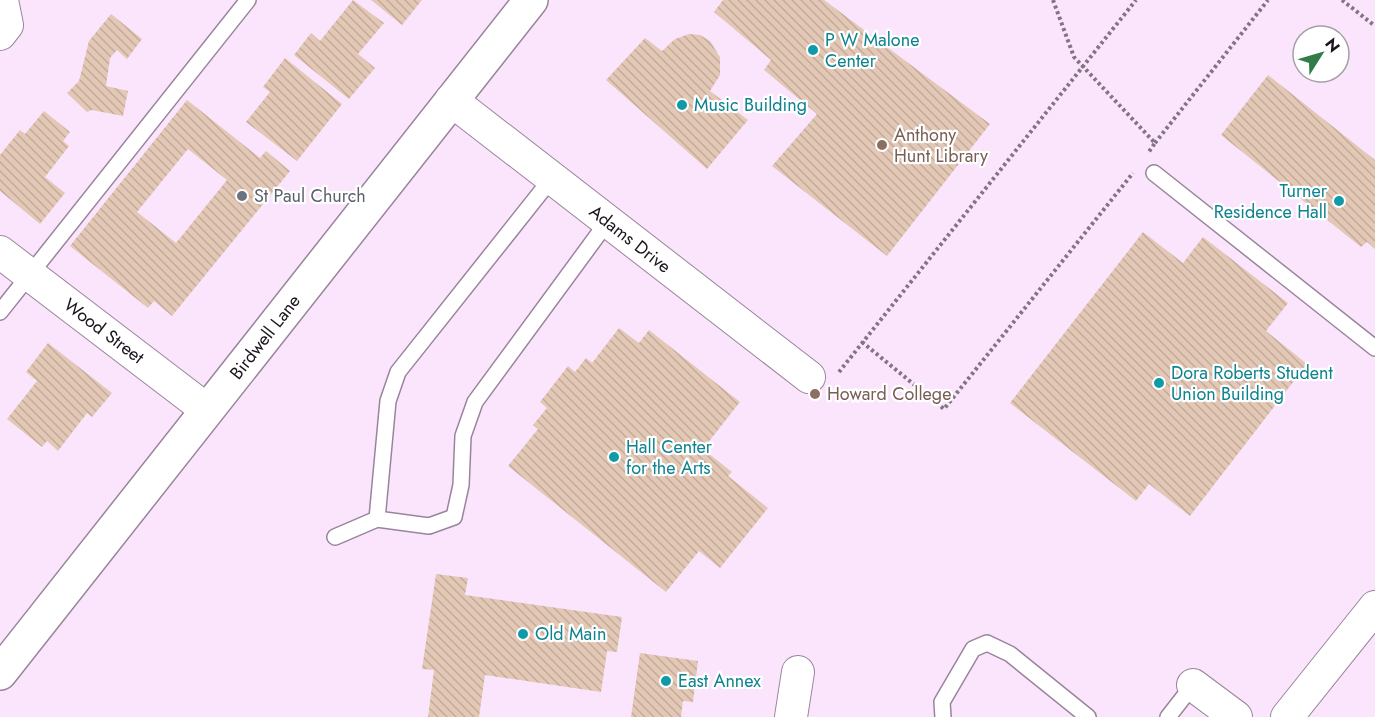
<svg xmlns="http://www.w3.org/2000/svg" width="1375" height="717" viewBox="0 0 1375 717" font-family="Jost,sans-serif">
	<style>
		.building { fill: url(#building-back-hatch); fill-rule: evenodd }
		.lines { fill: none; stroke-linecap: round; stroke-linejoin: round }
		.service-casing { stroke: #99859b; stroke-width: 18 }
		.minor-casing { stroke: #99859b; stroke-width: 34 }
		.secondary-casing { stroke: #99859b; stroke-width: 36 }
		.path { stroke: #827483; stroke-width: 4; stroke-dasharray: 3 3; stroke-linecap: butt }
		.service { stroke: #fff; stroke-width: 15 }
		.minor { stroke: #fff; stroke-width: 32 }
		.secondary { stroke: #fff; stroke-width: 33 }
		.culture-dot { fill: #0f9aa8; stroke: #fff; stroke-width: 2 }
		.education-dot { fill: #8d6e63; stroke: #fff; stroke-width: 2 }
		.worship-dot { fill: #6b7280; stroke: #fff; stroke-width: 2 }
		.labels { text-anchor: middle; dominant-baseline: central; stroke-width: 4.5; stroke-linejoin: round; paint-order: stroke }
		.culture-label { font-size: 18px; fill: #0d838f; stroke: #fff; text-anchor: start }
		.education-label { font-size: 18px; fill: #785e54; stroke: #fff; text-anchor: start }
		.worship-label { font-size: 18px; fill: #5b616d; stroke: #fff; text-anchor: start }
		.street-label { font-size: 18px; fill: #1c151d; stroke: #fff }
	</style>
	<defs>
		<pattern id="building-back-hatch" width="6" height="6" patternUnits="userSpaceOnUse" patternTransform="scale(1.5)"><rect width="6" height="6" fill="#e4c8b6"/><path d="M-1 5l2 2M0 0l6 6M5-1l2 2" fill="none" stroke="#c3ab9c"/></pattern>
	</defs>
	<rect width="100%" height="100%" fill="#fbe5fd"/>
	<g class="building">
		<path d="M353,0L384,23L358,54L375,68L349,99L294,55L311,33L320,41Z"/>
		<path d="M371,0H422L402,25Z"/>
		<path d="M723,0H824L990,124L887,256L772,166L817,114L764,70L771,60L714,12Z"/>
		<path d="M111,14L142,39L127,59L117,50L110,58L106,86L128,91L123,116L92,110L87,112L67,93L79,81L89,41Z"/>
		<path d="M689,34L700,35L710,41L720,57V75L710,91L748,120L707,169L606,80L645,38L662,51L675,39Z"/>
		<path d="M285,58L342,104L297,161L246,122L270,92L263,87Z"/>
		<path d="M1268,75L1375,160V249L1367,242L1361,247L1221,135Z"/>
		<path d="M187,100L260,158L266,151L290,171L172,316L154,301L148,308L70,246ZM188,149L227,180L176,243L137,212Z"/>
		<path d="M44,111L70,132L63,141L69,146L45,177L65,193L40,224L0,191V155L20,130L25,134Z"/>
		<path d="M1143,232L1183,263L1203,237L1288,303L1266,331L1307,364L1190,516L1149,484L1136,501L1010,403Z"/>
		<path d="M619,328L639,343L649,330L740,402L703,449L732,472L728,476L768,508L720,568L699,551L666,592L508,466L538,429L533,425L547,408L540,402L568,366L575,372L586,358L592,363Z"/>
		<path d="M48,343L112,393L92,417L87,413L58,451L47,441L42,447L7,419L37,381L26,372Z"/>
		<path d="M436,574L468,578L465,595L622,617L617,652L607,651L601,692L485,675L479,717H428L434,670L422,669Z"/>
		<path d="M640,653L698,661L693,702L683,701L681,717H631Z"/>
	</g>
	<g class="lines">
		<g class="service-casing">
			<g id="service">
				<path d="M1154,173L1375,348"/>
				<path d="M0,312L248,0"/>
				<path d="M377,519L388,401L398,372L552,178"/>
				<path d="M335,537L377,519L429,526L454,517L461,485L463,436L475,402L608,221"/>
				<path d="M943,717L942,702L973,649L987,643L1010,654L1088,717"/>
				<path d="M1168,717L1193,685"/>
			</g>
		</g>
		<g class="minor-casing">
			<g id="minor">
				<path d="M0,34L7,25L2,0"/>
				<path d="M451,100L809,377"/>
				<path d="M0,252L207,410"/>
				<path d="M1193,685L1236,717"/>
				<path d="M791,717L798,672"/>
				<path d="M1287,717L1375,607"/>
			</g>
		</g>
		<g class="secondary-casing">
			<path id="secondary" d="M0,673L531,0"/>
		</g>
		<g class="path">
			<path d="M1053,0L1074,57L1155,143L1148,153"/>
			<path d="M1342,0L1375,26"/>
			<path d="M1155,143L1268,0"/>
			<path d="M862,342L944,409L1133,173"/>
			<path d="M839,372L1136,0"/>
		</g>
		<use href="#service" class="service"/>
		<use href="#minor" class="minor"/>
		<use href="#secondary" class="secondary"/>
	</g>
	<g class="culture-dot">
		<circle cx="813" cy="50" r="6"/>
		<circle cx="682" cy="105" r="6"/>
		<circle cx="1339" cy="201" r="6"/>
		<circle cx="1159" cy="383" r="6"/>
		<circle cx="614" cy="457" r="6"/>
		<circle cx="523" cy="634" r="6"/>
		<circle cx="666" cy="681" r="6"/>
	</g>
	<g class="education-dot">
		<circle cx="882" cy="145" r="6"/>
		<circle cx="815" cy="394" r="6"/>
	</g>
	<circle class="worship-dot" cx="242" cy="196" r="6"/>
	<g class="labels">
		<g class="culture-label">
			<text x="825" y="40">P W Malone<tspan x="825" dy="21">Center</tspan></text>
			<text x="694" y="105">Music Building</text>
			<text x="1327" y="191" text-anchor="end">Turner<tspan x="1327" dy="21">Residence Hall</tspan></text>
			<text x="1171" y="373">Dora Roberts Student<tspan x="1171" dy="21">Union Building</tspan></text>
			<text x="626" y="447">Hall Center<tspan x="626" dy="21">for the Arts</tspan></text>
			<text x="535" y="634">Old Main</text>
			<text x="678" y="681">East Annex</text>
		</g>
		<g class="education-label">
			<text x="894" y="135">Anthony<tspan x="894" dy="21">Hunt Library</tspan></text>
			<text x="827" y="394">Howard College</text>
		</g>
		<g class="worship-label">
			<text x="254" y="196">St Paul Church</text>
		</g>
		<g class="street-label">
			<text transform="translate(630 239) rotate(38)">Adams Drive</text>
			<text transform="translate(104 331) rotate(37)">Wood Street</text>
			<text transform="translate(265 337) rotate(-52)">Birdwell Lane</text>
		</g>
	</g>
	<g transform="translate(1321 54) rotate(53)"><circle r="28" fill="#ffffff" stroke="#a4a1a5" stroke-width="1.5"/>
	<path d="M0-4.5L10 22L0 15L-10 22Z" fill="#327c49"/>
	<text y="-9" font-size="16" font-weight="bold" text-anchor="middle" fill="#1c151d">N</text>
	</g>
</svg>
